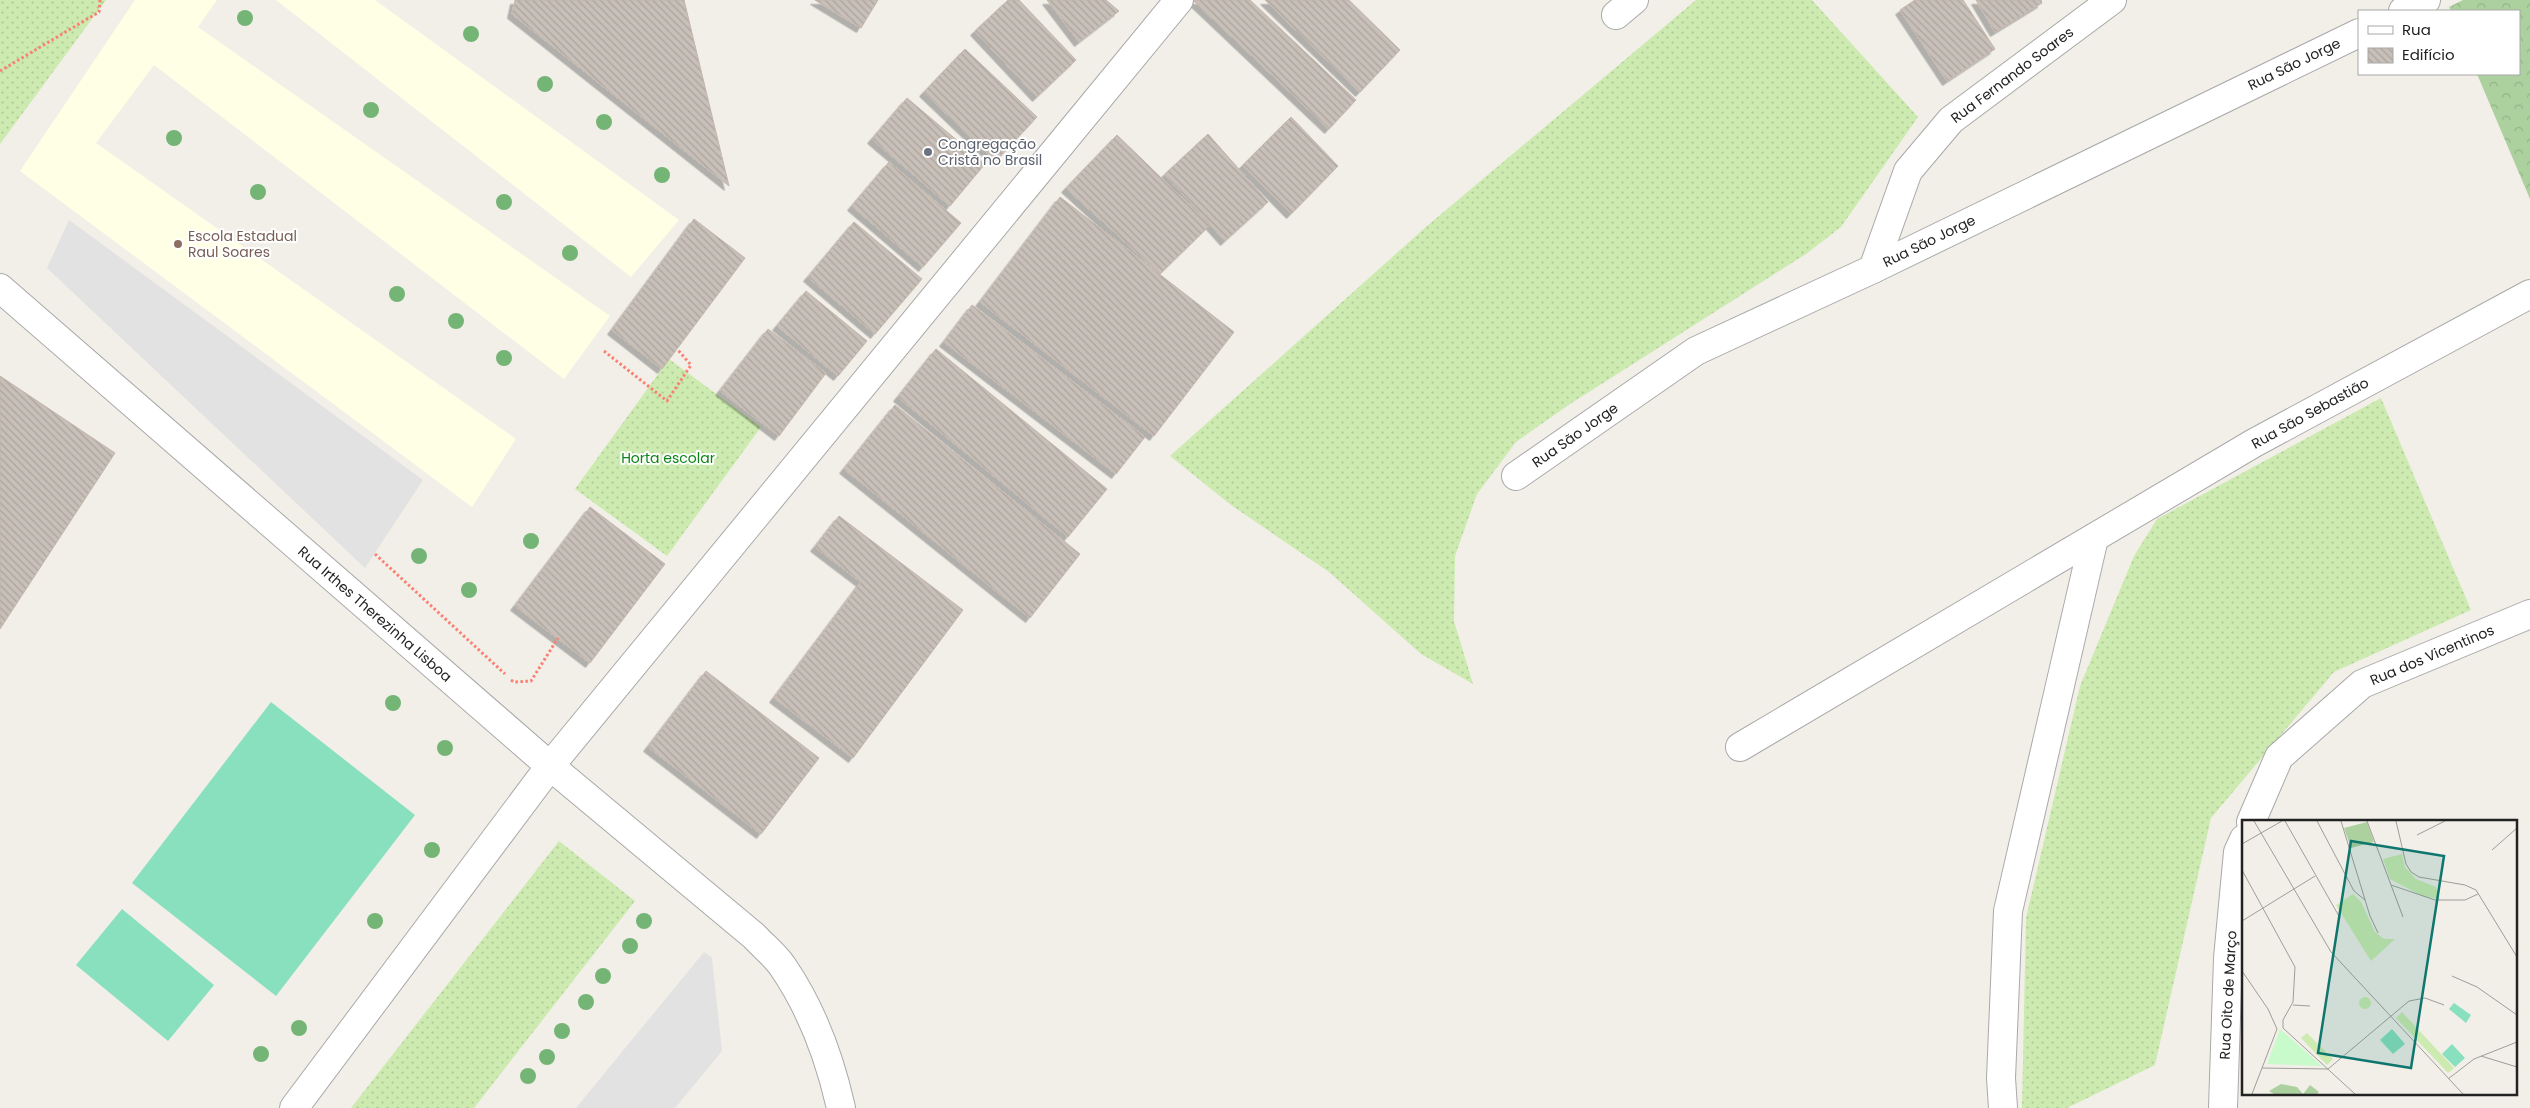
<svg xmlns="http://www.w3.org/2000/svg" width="2530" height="1108" viewBox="0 0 2530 1108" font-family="Poppins,sans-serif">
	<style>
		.education { fill: #ffffe5 }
		.grass { fill: url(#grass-dots) }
		.forest { fill: url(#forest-crowns) }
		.pitch { fill: #88e0be }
		.parking { fill: #e2e2e2 }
		.building { fill: url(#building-back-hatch); stroke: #c4b6ab; filter: url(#shadow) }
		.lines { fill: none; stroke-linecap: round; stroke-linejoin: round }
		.minor-casing { stroke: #a9a9a9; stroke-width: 30 }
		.path { stroke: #fa8072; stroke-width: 3; stroke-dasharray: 2.5 2.5; stroke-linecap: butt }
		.minor { stroke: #fff; stroke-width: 28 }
		.tree { fill: #74b475 }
		.worship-dot { fill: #6b7280; stroke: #fff; stroke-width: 2 }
		.education-dot { fill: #8d6e63; stroke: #fff; stroke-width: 2 }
		.labels { text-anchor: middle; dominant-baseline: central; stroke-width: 4; stroke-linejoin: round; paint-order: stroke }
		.street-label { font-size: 14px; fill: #222; stroke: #fff }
		.worship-label { font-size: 14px; fill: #5b616d; stroke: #fff; text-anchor: start }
		.education-label { font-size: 14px; fill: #785e54; stroke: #fff; text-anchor: start }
		.park-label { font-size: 14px; fill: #0c8416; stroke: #fff }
		.inset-road { fill: none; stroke: #9f9d99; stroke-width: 1 }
		.view { fill: #0f766e; fill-opacity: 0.15; stroke: #0f766e; stroke-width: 2.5 }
		.inset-edge { fill: none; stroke: #222; stroke-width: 2.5 }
	</style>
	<defs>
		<pattern id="grass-dots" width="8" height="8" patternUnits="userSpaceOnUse" patternTransform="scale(1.25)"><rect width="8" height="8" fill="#cdebb0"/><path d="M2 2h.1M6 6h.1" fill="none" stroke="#b0c997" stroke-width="1.8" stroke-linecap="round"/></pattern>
		<pattern id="forest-crowns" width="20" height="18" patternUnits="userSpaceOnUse" patternTransform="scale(1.25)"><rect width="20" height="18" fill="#add19e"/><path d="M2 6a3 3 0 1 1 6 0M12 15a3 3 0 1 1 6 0" fill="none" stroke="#95b388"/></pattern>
		<pattern id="building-back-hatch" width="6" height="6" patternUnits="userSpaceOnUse" patternTransform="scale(1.25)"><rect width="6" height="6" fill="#c7bfb8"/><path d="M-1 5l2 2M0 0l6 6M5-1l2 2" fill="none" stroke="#aba49e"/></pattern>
		<filter id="shadow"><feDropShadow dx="-4.5" dy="4.5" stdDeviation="0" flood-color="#0004"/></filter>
	</defs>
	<rect width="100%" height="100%" fill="#f2efe9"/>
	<g class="education">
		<path d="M135,0H217L198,27L610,316L564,379L154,65L96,143L516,439L472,507L20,171Z"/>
		<path d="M276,0H375L679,220L631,277Z"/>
	</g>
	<g class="grass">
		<path d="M0,0H106L0,144Z"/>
		<path d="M1696,0H1812L1918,117L1841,227L1806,254L1570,404L1516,442L1477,494L1455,556L1454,621L1473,684L1421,654L1329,572L1231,505L1170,456L1427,226Z"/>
		<path d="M669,359L761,427L667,556L575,489Z"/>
		<path d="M2381,398L2471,610L2334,672L2211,818L2155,1065L2067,1108H2022L2026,918L2080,686L2134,556L2157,519Z"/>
		<path d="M559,841L635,901L474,1108H351Z"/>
	</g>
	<path class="forest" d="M2463,0H2530V199L2477,74H2519V11H2451L2449,7Z"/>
	<g class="pitch">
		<path d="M271,702L415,815L276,996L132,883Z"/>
		<path d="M122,909L214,985L168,1041L76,965Z"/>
	</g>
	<g class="parking">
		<path d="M69,220L423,480L365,568L47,268Z"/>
		<path d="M704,952L712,958L722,1051L675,1108H576Z"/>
	</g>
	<g class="building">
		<path d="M515,0H684L729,186L512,14Z"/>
		<path d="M815,0H878L861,28Z"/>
		<path d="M1008,0H1019L1076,60L1037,97L975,31Z"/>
		<path d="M1047,0H1106L1119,11L1079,42Z"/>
		<path d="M1193,0H1250L1356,100L1329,129Z"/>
		<path d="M1265,0H1349L1400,50L1360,92Z"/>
		<path d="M1915,0H1963L1995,49L1947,81L1900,10Z"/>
		<path d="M1976,0H2041L2042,3L1995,32Z"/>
		<path d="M965,49L1037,117L996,161L924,92Z"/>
		<path d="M907,98L985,164L950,206L872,139Z"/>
		<path d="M1291,117L1338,166L1291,214L1243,165Z"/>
		<path d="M1208,134L1268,202L1225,241L1165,174Z"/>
		<path d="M1117,135L1210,225L1160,274L1066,188Z"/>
		<path d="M889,162L961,223L923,267L852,206Z"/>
		<path d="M1060,197L1234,332L1154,436L980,302Z"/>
		<path d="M694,219L745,258L662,369L612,330Z"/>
		<path d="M854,222L922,279L875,334L808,277Z"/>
		<path d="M806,291L867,341L838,376L777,326Z"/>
		<path d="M972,305L1145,437L1116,474L944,342Z"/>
		<path d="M768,329L826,373L779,436L720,391Z"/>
		<path d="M936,349L1107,489L1068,537L898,397Z"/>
		<path d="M0,376L115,453L0,629Z"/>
		<path d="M895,405L1080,554L1030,618L844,469Z"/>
		<path d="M590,507L665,564L590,663L515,606Z"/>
		<path d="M839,516L963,610L853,758L774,698L861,582L815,547Z"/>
		<path d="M706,671L819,758L761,834L648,747Z"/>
	</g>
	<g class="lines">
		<g class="minor-casing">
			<g id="minor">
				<path d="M2403,11L2426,0"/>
				<path d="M1616,15L1634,0"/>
				<path d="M1873,269L1908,171L1951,120L2112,0"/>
				<path d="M0,288L550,766L754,936C763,946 775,955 783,967C811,1008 830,1059 841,1108"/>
				<path d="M1516,476L1696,351L1873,269L2359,33"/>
				<path d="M1740,747L2254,443L2530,294"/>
				<path d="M2251,822L2279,757L2362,684L2530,614"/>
				<path d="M294,1108L550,766L1179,0"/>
				<path d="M2003,1108L2001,1078L2008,911L2094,538"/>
				<path d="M2223,1108L2228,958L2238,852L2244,839"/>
			</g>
		</g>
		<g class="path">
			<path d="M0,71L99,12L100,0"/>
			<path d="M604,351L667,401L691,365L677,349"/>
			<path d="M375,554L505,674"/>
			<path d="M511,680L514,682L531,681L558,638"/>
		</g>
		<use href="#minor" class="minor"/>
	</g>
	<g class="tree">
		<circle cx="245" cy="18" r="8"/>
		<circle cx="471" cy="34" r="8"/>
		<circle cx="545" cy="84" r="8"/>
		<circle cx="371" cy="110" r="8"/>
		<circle cx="604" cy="122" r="8"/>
		<circle cx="174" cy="138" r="8"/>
		<circle cx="662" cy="175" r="8"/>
		<circle cx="258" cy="192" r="8"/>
		<circle cx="504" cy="202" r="8"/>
		<circle cx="570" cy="253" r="8"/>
		<circle cx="397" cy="294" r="8"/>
		<circle cx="456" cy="321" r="8"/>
		<circle cx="504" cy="358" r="8"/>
		<circle cx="531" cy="541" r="8"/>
		<circle cx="419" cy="556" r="8"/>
		<circle cx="469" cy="590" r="8"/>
		<circle cx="393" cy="703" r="8"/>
		<circle cx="445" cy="748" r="8"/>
		<circle cx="432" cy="850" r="8"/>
		<circle cx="375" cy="921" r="8"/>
		<circle cx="644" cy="921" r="8"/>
		<circle cx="630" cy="946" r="8"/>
		<circle cx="603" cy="976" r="8"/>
		<circle cx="586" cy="1002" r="8"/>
		<circle cx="299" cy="1028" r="8"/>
		<circle cx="562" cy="1031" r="8"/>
		<circle cx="261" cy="1054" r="8"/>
		<circle cx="547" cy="1057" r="8"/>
		<circle cx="528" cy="1076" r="8"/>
	</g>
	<circle class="worship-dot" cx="928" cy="152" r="5"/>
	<circle class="education-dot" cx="178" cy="244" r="5"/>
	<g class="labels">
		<g class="street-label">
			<text transform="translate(2294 64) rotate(-26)">Rua São Jorge</text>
			<text transform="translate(2012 75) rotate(-37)">Rua Fernando Soares</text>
			<text transform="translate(1929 241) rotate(-26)">Rua São Jorge</text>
			<text transform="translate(2310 413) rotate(-29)">Rua São Sebastião</text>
			<text transform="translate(1575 435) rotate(-35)">Rua São Jorge</text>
			<text transform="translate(375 614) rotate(41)">Rua Irthes Therezinha Lisboa</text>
			<text transform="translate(2432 655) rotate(-23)">Rua dos Vicentinos</text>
			<text transform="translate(2228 995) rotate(-87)">Rua Oito de Março</text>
		</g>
		<g class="worship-label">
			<text x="938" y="144">Congregação<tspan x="938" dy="16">Cristã no Brasil</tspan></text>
		</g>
		<g class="education-label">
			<text x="188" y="236">Escola Estadual<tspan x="188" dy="16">Raul Soares</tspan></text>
		</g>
		<g class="park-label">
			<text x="668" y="458">Horta escolar</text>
		</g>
	</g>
	<g transform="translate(2242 820)">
		<rect width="275" height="275" fill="#f2efe9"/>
		<path d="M160,34L163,47L174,59L194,67L197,79L180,76L148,59L141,39ZM111,74L119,82L133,112L142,119H153L129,141L94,85ZM117 183a6 6 0 1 1 12 0a6 6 0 1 1-12 0ZM160,192L212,248L206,253L154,198ZM65,213L91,239L85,245L59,218Z" fill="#cdebb0"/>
		<path d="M125,2L132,22L109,28L102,8ZM39,264L55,267L61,274L68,265L77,272L75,274H32L27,271Z" fill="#add19e"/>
		<path d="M38,209L80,246L25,244Z" fill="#c8facc"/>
		<path d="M212,183L229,195L224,203L207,189ZM150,209L163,224L151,234L138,220ZM210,224L223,238L213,247L200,234Z" fill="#88e0be"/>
		<path class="inset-road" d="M12,1L89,132L221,274M43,1L98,98M75,1L112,71L123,80M99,1L128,96L136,113M125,1L161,97M154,1L164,44L169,52L177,57L223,65L234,70L275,137M175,15L203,1M0,24L40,1M250,30L275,8M0,50L53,147L51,182L41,200V208M149,65L193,80H223L236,74M0,101L73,56M0,151L26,189L35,209L10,274M210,156L235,167L275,195M51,185L68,186M41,208L113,274M239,236L275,247M20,248L86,249L167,181L183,178L202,185M206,259L232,239L275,222"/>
		<path class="view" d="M109,21L202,36L169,248L76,233Z"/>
		<rect width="275" height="275" class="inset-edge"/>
	</g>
	<rect x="2358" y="10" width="162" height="65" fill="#ffffff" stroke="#a7a7a7"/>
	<rect x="2368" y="26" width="25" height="8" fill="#ffffff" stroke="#a7a7a7"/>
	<text x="2402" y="35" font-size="15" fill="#222222">Rua</text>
	<rect x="2368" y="48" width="25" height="15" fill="url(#building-back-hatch)" stroke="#a7a7a7"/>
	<text x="2402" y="60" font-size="15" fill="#222222">Edifício</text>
</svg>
